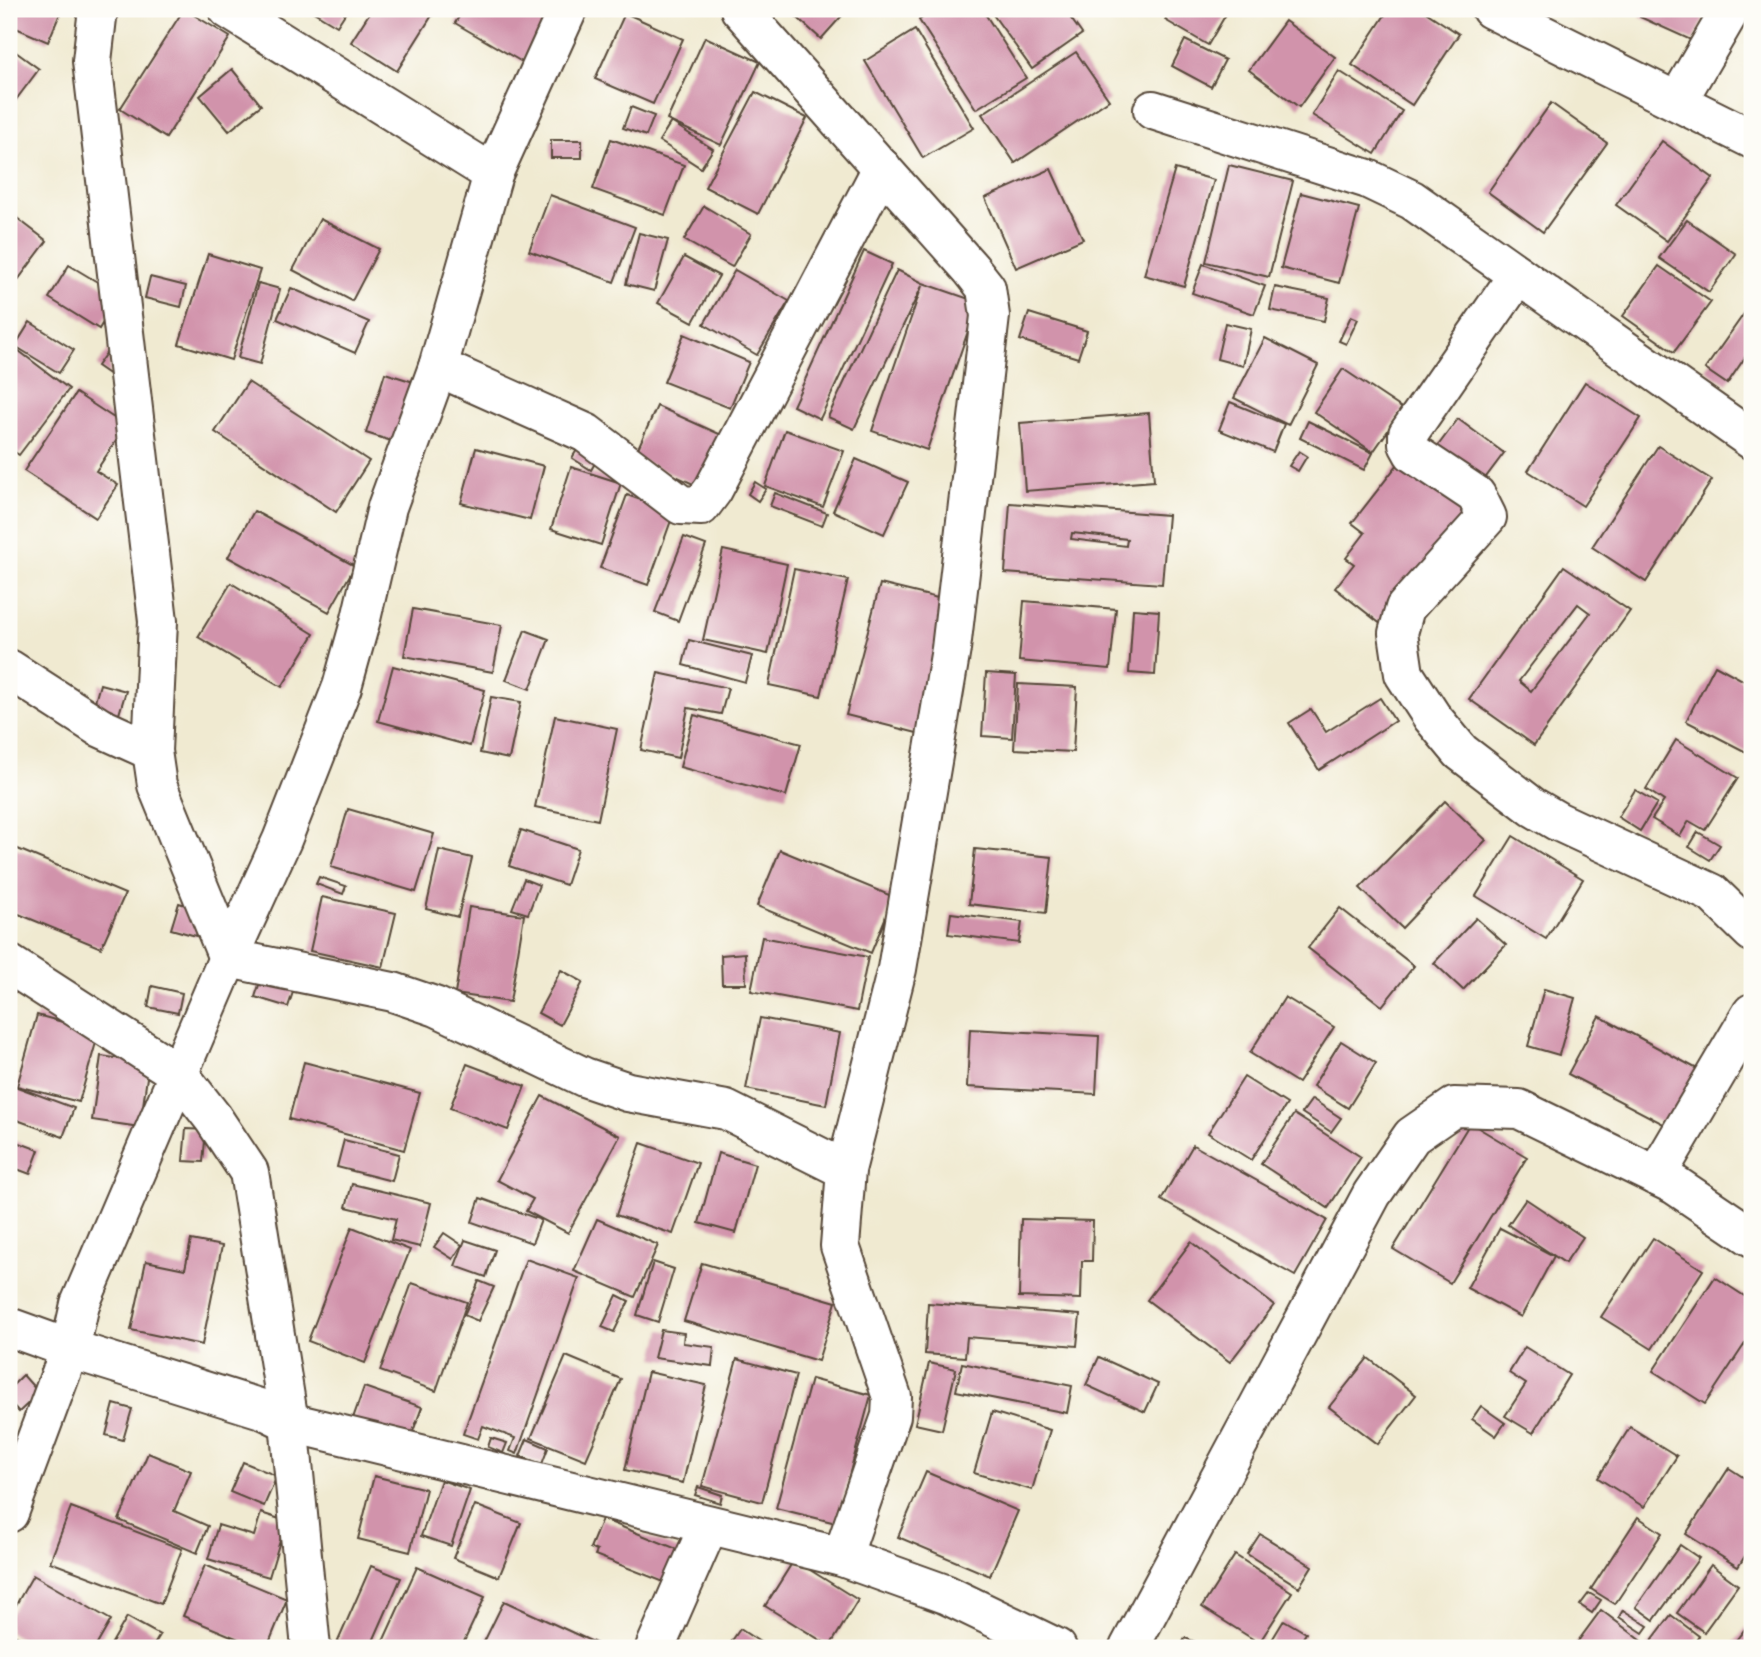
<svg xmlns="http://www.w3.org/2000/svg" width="1761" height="1657" viewBox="0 0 1761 1657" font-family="'Architects Daughter',sans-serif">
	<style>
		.building { fill: #d193ab; fill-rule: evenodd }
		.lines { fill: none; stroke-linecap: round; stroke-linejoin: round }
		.minor-casing { stroke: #564739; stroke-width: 42 }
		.minor { stroke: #fff; stroke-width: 38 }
	</style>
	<rect width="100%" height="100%" fill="#fdfcf7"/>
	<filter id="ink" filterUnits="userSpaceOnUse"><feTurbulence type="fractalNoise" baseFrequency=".0143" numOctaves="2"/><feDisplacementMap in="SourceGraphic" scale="14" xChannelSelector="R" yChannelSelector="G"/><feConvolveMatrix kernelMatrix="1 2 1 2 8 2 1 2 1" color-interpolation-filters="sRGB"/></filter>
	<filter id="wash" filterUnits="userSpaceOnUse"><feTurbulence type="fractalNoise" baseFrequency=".00686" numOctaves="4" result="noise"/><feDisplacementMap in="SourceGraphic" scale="28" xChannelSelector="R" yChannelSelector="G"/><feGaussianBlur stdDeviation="1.57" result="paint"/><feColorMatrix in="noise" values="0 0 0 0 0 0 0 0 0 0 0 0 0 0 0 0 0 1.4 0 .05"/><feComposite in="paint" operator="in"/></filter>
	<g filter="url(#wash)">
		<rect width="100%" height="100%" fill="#f0ead1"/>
		<g id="blocks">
			<g class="building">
				<path d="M15,9H62L48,42L9,25Z"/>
				<path d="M184,9L230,37L166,138L120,109Z"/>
				<path d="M309,9H348L337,26Z"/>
				<path d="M372,9H436L397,71L351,42Z"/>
				<path d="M464,9H531L548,19L522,62L455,23Z"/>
				<path d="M788,9H848L821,39Z"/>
				<path d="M937,9H982L1026,78L976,109L919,20Z"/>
				<path d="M989,9H1064L1082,34L1032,69Z"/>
				<path d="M1172,9H1229L1208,45L1165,20Z"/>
				<path d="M1389,9H1421L1459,34L1412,105L1352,65Z"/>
				<path d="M1644,9H1708L1693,41L1640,17Z"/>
				<path d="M625,13L683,39L653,104L595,79Z"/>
				<path d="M1285,21L1335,57L1299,107L1249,70Z"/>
				<path d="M915,30L974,128L923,158L865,61Z"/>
				<path d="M705,37L760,62L721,145L667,120Z"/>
				<path d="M1185,40L1225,60L1211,87L1172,66Z"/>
				<path d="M9,47L39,69L9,109Z"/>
				<path d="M1076,52L1109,100L1015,163L982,114Z"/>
				<path d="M232,69L261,105L229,131L200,96Z"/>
				<path d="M1339,71L1402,111L1375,154L1312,115Z"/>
				<path d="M755,92L807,118L758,214L705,187Z"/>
				<path d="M1551,103L1607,143L1543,232L1488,192Z"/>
				<path d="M631,107L654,116L646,136L623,128Z"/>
				<path d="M671,122L713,149L701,168L659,141Z"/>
				<path d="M611,139L684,165L665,215L593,189Z"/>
				<rect x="551" y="140" width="31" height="18"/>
				<path d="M1662,141L1713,178L1667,241L1616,205Z"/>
				<path d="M1229,165L1293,181L1269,277L1206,262Z"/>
				<path d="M1051,169L1083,239L1016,268L985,198Z"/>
				<path d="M1175,169L1214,180L1184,286L1144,275Z"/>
				<path d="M1301,193L1359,208L1339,283L1281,268Z"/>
				<path d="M550,195L635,227L614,282L529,251Z"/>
				<path d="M704,206L751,234L732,267L684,240Z"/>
				<path d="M9,212L47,241L9,292Z"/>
				<path d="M320,219L379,249L352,301L293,270Z"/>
				<path d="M1687,220L1736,254L1709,292L1659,258Z"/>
				<path d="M639,233L668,240L654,291L626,284Z"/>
				<path d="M864,251L892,264L820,419L793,406Z"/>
				<path d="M208,254L260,270L231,360L179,344Z"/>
				<path d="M684,257L719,276L693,322L658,303Z"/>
				<path d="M1203,264L1265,286L1254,314L1192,293Z"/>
				<path d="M69,265L119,295L99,329L49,298Z"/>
				<path d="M1659,266L1711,302L1674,352L1623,316Z"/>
				<path d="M735,270L789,301L757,355L704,324Z"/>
				<path d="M897,270L923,283L978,302L927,450L872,431L922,286L854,429L828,417Z"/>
				<path d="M150,277L186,286L181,307L145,298Z"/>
				<path d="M258,283L280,289L260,364L238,358Z"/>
				<path d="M1275,287L1329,298L1324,321L1270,310Z"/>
				<path d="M291,288L369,322L355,353L277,319Z"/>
				<path d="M1746,311L1752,316V347L1727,384L1705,369Z"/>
				<path d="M1029,313L1087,331L1078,358L1020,340Z"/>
				<path d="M1351,316L1358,319L1346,344L1339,341Z"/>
				<path d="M30,322L74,350L59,373L15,346Z"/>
				<path d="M1225,323L1251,329L1243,366L1217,359Z"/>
				<path d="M684,334L749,362L730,408L664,382Z"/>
				<path d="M1265,338L1318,365L1288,425L1234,398Z"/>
				<path d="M15,348L69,389L19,455L9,448V357Z"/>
				<path d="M109,349L110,375L97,366Z"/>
				<path d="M1343,369L1403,409L1373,452L1314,412Z"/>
				<path d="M385,373L420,384L401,444L366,433Z"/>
				<path d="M248,382L369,461L336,512L215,432Z"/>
				<path d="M1585,382L1641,418L1583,506L1528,471Z"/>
				<path d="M76,393L126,426L96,471L118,485L96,518L24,471Z"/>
				<path d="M1230,402L1284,424L1273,452L1219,430Z"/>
				<path d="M657,406L726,437L702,488L634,457Z"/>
				<path d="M1149,413L1154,481L1025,491L1020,423Z"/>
				<path d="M1458,419L1504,453L1483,481L1437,447Z"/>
				<path d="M1308,421L1373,453L1364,470L1300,438Z"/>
				<path d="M785,430L844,451L823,507L765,486Z"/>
				<path d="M580,445L599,456L591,470L572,458Z"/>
				<path d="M1658,446L1712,480L1646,582L1592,547Z"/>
				<path d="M476,448L544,466L530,520L461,503Z"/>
				<path d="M1299,451L1307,456L1298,471L1289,466Z"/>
				<path d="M1405,455L1474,507L1382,625L1335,588L1354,564L1346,558L1365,533L1352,523Z"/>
				<path d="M856,459L908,482L884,534L833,511Z"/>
				<path d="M571,467L621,483L601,545L551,529Z"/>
				<path d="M755,482L766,489L758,501L748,494Z"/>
				<path d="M775,493L827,513L822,526L770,506Z"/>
				<path d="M627,495L674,512L648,585L600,568Z"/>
				<path d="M1010,503L1168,515L1162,584L1005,573ZM1072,533L1127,539L1126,546L1071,539Z"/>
				<path d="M254,511L355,566L329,612L228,557Z"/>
				<path d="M684,537L706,545L678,621L655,612Z"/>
				<path d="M723,550L787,564L768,654L703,640Z"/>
				<path d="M1564,566L1630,611L1534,745L1469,699ZM1578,604L1590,613L1531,691L1519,681Z"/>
				<path d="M794,569L848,580L821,696L769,685Z"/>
				<path d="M231,583L314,634L282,687L198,637Z"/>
				<path d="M880,584L950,601L917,733L846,715Z"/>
				<path d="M1024,601L1116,609L1110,669L1019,661Z"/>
				<path d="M413,609L502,625L493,672L404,656Z"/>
				<path d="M1133,609L1159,611L1155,675L1129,673Z"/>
				<path d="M525,630L549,639L530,689L506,680Z"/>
				<path d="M689,640L752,656L745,682L683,665Z"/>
				<path d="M1715,665L1752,685V755L1686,721Z"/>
				<path d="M393,666L485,690L470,746L378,721Z"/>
				<path d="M658,673L728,688L721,714L688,708L678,758L641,750Z"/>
				<path d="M986,673L1016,675L1012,738L982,736Z"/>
				<path d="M100,684L126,691L116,724L91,716Z"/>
				<path d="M1018,684L1077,687L1073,752L1014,749Z"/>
				<path d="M491,697L521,702L509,759L480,753Z"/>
				<path d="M1380,698L1395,721L1319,770L1289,723L1311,709L1326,732Z"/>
				<path d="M694,715L801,744L786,796L680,767Z"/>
				<path d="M555,716L617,729L598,820L535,807Z"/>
				<path d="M1676,740L1738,778L1705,830L1689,821L1680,836L1652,819L1664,801L1646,789Z"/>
				<path d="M1635,790L1657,803L1640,831L1618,817Z"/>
				<path d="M1445,801L1486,840L1402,928L1360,888Z"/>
				<path d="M348,809L434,834L416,892L331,867Z"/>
				<path d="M521,830L578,849L566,885L509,866Z"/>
				<path d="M1698,832L1720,845L1710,860L1689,847Z"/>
				<path d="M1513,836L1583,879L1546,939L1476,896Z"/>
				<path d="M13,847L125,894L101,948L9,910V857Z"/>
				<path d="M975,849L1052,857L1046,913L969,904Z"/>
				<path d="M439,850L472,858L458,917L426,909Z"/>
				<path d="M780,850L894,897L871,953L757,906Z"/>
				<path d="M319,877L346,886L343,894L316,884Z"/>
				<path d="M524,879L539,885L528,914L512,909Z"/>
				<path d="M322,897L396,913L383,967L310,951Z"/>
				<path d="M179,903L204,911L196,936L171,929Z"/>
				<path d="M469,907L524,915L510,1002L455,994Z"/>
				<path d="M1340,908L1414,966L1382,1006L1308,948Z"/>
				<path d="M951,913L1022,922L1019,943L948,934Z"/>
				<path d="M1476,918L1506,945L1463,990L1434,963Z"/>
				<path d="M762,937L868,957L857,1011L751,991Z"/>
				<path d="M745,953L746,984H722L721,955Z"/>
				<path d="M561,970L583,982L560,1025L538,1013Z"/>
				<path d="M261,979L294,989L288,1007L255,997Z"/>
				<path d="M152,986L182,993L178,1013L148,1007Z"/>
				<path d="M1544,989L1575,998L1559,1055L1528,1046Z"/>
				<path d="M1285,997L1334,1027L1298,1083L1250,1053Z"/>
				<path d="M37,1015L99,1032L79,1102L17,1086Z"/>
				<path d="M1599,1016L1699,1070L1669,1127L1568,1074Z"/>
				<path d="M760,1018L840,1033L826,1105L746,1089Z"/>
				<path d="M970,1029L1099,1036L1096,1094L967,1087Z"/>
				<path d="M1341,1041L1376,1063L1348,1108L1313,1086Z"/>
				<path d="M101,1056L149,1063L140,1127L92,1120Z"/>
				<path d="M304,1062L420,1093L404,1150L289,1119Z"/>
				<path d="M467,1064L525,1086L508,1130L450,1108Z"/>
				<path d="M1244,1077L1287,1104L1251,1160L1208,1133Z"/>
				<path d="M9,1084L74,1108L63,1137L9,1117Z"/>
				<path d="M542,1096L620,1136L568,1233L526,1211L533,1199L497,1180Z"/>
				<path d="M1312,1099L1341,1118L1331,1132L1302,1113Z"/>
				<path d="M1294,1114L1361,1157L1328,1208L1261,1164Z"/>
				<path d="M1470,1123L1527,1157L1450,1283L1393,1249Z"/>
				<path d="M186,1129L206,1130L203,1162L183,1161Z"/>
				<path d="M9,1139L39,1150L30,1174L9,1166Z"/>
				<path d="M344,1140L399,1154L392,1181L337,1167Z"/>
				<path d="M641,1143L698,1163L673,1234L616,1215Z"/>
				<path d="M1193,1145L1327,1220L1295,1276L1161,1200Z"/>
				<path d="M718,1153L755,1164L736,1233L699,1223Z"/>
				<path d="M352,1184L431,1203L420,1247L391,1240L396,1219L346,1207Z"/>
				<path d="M480,1198L541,1220L532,1243L472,1222Z"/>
				<path d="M1526,1199L1583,1237L1565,1263L1508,1225Z"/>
				<path d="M597,1219L658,1245L635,1297L574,1271Z"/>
				<path d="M1021,1219L1093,1221L1092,1261H1082L1081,1299L1019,1297Z"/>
				<path d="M352,1227L410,1250L365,1363L308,1341Z"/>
				<path d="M1500,1228L1554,1256L1521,1317L1467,1288Z"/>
				<path d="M444,1233L462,1245L453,1259L434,1247Z"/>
				<path d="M1653,1238L1703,1270L1652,1349L1601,1317Z"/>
				<path d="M191,1240L222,1246L202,1345L131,1330L146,1261L185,1269Z"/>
				<path d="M465,1240L495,1250L486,1277L455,1266Z"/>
				<path d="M1191,1242L1274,1305L1230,1362L1147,1300Z"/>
				<path d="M526,1259L579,1278L517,1454L510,1451L515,1438L483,1426L478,1439L463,1434Z"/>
				<path d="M653,1262L674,1269L658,1322L637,1315Z"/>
				<path d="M702,1263L836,1302L818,1361L684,1321Z"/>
				<path d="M1715,1277L1752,1301V1333L1705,1404L1653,1371Z"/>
				<path d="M479,1281L494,1287L478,1321L464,1315Z"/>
				<path d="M412,1283L467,1302L436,1391L380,1371Z"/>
				<path d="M617,1295L629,1301L614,1332L602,1327Z"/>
				<path d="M928,1303L1080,1315L1077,1346L967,1337L965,1357L925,1354Z"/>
				<path d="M661,1330L684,1333L683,1343L714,1347L712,1366L654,1358Z"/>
				<path d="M1525,1347L1569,1375L1533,1433L1505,1416L1526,1384L1509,1373Z"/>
				<path d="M566,1356L621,1379L586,1460L531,1438Z"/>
				<path d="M1099,1357L1158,1384L1145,1412L1086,1385Z"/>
				<path d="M1368,1358L1416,1395L1378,1444L1329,1407Z"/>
				<path d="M737,1359L796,1375L762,1502L702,1486Z"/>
				<path d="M929,1363L956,1369L942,1430L915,1424Z"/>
				<path d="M962,1363L1072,1386L1067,1413L956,1391Z"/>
				<path d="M648,1372L706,1385L683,1483L625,1470Z"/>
				<path d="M23,1375L39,1393L19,1412L9,1401V1389Z"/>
				<path d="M811,1379L871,1395L836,1523L776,1508Z"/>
				<path d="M364,1387L422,1407L408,1445L351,1424Z"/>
				<path d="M114,1404L132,1409L123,1440L106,1435Z"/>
				<path d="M1481,1406L1505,1423L1496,1436L1472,1419Z"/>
				<path d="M992,1412L1050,1430L1032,1490L974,1473Z"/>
				<path d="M1630,1427L1677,1456L1644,1507L1598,1478Z"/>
				<path d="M491,1438L507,1443L503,1453L488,1447Z"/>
				<path d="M527,1439L548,1448L542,1464L520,1456Z"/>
				<path d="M148,1453L191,1471L174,1511L208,1526L197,1553L119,1520Z"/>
				<path d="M243,1462L277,1476L264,1506L230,1492Z"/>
				<path d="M1729,1468L1752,1483V1545L1738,1567L1686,1534Z"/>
				<path d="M926,1472L1018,1511L990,1576L898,1537Z"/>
				<path d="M374,1476L426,1489L410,1552L358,1539Z"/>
				<path d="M441,1480L470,1490L451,1546L421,1536Z"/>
				<path d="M698,1487L722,1495L720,1503L695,1495Z"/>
				<path d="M475,1505L521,1523L499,1577L453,1558Z"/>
				<path d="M71,1507L182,1549L161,1604L50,1562Z"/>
				<path d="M261,1513L286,1521L269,1577L208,1559L218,1525L254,1536Z"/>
				<path d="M1638,1517L1662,1533L1615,1604L1591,1589Z"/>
				<path d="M602,1519L687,1553L674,1586L595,1555L597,1551L590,1548Z"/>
				<path d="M1260,1534L1312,1566L1299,1587L1247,1554Z"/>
				<path d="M1680,1545L1699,1558L1654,1620L1636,1607Z"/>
				<path d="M1235,1555L1292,1592L1259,1643L1202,1607Z"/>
				<path d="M794,1560L858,1600L830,1646L765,1606Z"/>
				<path d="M205,1565L287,1599L267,1648H260L183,1616Z"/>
				<path d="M1711,1565L1738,1585L1704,1632L1677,1613Z"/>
				<path d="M371,1566L401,1578L370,1648H335Z"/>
				<path d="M417,1567L485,1597L461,1648H380Z"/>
				<path d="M33,1575L111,1620L95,1648H37L9,1632V1617Z"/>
				<path d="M1589,1593L1601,1600L1592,1613L1580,1605Z"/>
				<path d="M504,1601L606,1648H481Z"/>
				<path d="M1601,1610L1642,1641L1637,1648H1573Z"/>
				<path d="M1623,1610L1648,1626L1643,1633L1619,1617Z"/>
				<path d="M1671,1615L1699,1636L1691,1648H1646Z"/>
				<path d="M127,1617L160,1635L152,1648H109Z"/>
				<path d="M1284,1620L1306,1633L1297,1648H1267Z"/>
				<path d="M1752,1620V1648H1730Z"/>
				<path d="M740,1629L769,1648H727Z"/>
				<path d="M1185,1638L1211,1648H1180Z"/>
			</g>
		</g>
	</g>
	<g filter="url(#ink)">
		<use href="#blocks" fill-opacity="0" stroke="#564739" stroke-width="2"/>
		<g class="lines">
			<g class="minor-casing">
				<g id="minor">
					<path d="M98,9L92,61L158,621L152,751L157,785L228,958L393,992L437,1007L584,1077L628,1092L726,1110L846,1170"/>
					<path d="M228,9L493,174"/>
					<path d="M740,9L971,269L986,288L990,316L951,649L897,969L846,1170L840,1246L892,1397L891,1416L842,1557"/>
					<path d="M1491,9L1752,139"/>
					<path d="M1678,100L1731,9"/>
					<path d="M1153,110L1368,179L1412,200L1752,440"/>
					<path d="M1518,275L1408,434V444L1413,453L1476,495L1487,517L1405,608L1398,633L1404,674L1432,717L1461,752L1533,807L1557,821L1712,893L1752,932"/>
					<path d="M438,367L586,433L681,505L701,506L713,490L882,168"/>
					<path d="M9,669L99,727L152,751"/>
					<path d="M9,964L178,1073L213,1118L249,1172L289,1422L311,1648"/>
					<path d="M1656,1176L1752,1013"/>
					<path d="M9,1327L70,1349L262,1409L289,1422L842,1557L945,1594L1057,1648"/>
					<path d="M9,1513L70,1349L80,1304L228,958L282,840L342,687L361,619L387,507L438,367L493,174L568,9"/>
					<path d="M655,1648L709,1525"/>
					<path d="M1129,1648L1372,1194L1412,1136L1454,1107L1519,1109L1675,1185L1752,1237"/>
				</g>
			</g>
			<use href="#minor" class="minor"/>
		</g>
	</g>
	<rect width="1761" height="1657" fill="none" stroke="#fdfcf7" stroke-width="35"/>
</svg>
